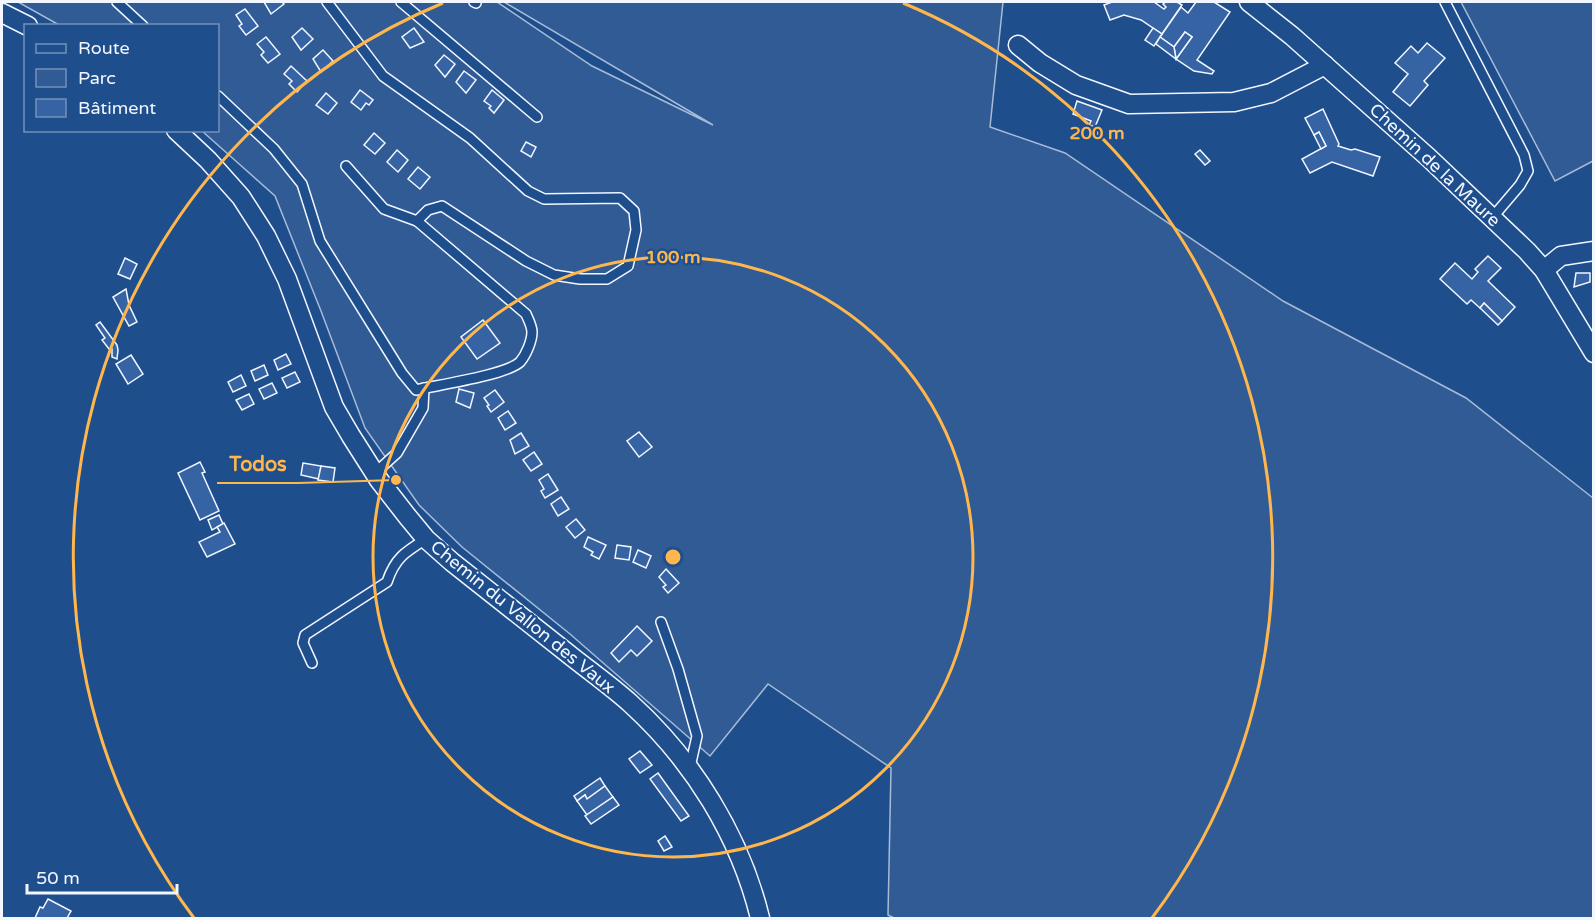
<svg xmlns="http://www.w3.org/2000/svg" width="1595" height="920" viewBox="0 0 1595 920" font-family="'Varela Round',sans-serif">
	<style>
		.green { fill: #305b95; stroke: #a8bbd7; stroke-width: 1.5 }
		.building { fill: #3563a3; stroke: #f2f6ff; stroke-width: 1.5 }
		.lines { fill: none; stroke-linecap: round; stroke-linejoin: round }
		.lane-casing { stroke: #f2f6ff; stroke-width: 12 }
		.street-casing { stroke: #f2f6ff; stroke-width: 21 }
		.lane { stroke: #1f4e8c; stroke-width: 9 }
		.street { stroke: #1f4e8c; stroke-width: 18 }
		.ring { fill: none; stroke: #ffb74d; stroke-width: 3 }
		.labels { text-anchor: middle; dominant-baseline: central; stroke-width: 4.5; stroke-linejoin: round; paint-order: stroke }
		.street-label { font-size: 18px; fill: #f2f6ff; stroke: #1f4e8c }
		.centre { fill: #ffb74d; stroke: #1f4e8c; stroke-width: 3 }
		.ring-label { font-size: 18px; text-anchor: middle; font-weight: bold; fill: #ffb74d; stroke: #1f4e8c; stroke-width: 4.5; stroke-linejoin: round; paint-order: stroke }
		.leader { fill: none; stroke: #ffb74d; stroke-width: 2 }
		.callout-dot { fill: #ffb74d; stroke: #1f4e8c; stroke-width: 2 }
		.callout-label { font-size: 20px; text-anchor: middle; font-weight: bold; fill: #ffb74d; stroke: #1f4e8c; stroke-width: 4.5; stroke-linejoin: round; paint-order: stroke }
	</style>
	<rect width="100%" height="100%" fill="#1f4e8c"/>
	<g class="green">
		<path d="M18,2H497L592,66L713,125L504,2H1003L990,127L1065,153L1283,301L1466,398L1593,498V918H894L888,915L891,768L768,684L710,756L570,634L462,547L419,505L365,428L321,311L275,196L202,131L218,130V26L59,25Z"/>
		<path d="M1461,2H1593V161L1555,181Z"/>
	</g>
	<g class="building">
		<path d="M264,2H282L284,4L271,14Z"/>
		<path d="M1112,2H1154L1164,9L1166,7L1163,4L1166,2H1177L1182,5L1162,34L1141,20L1124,15L1110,20L1104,5Z"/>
		<path d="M1196,2H1214L1230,12L1197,60L1214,71L1212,74L1194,71L1176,59L1192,37L1185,32L1174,47L1160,37L1181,7L1188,13Z"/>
		<path d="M245,9L258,26L246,35L239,26L242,24L236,15Z"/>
		<path d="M302,28L313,39L301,50L292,37Z"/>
		<path d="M414,28L424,42L410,48L402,37Z"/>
		<path d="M1153,28L1162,34L1154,46L1145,40Z"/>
		<path d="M1185,32L1192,37L1176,59L1174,47Z"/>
		<path d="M266,37L280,54L268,63L261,55L264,52L257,44Z"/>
		<path d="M1160,37L1174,47L1176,59L1156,44Z"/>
		<path d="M1427,43L1445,58L1424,81L1428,85L1410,106L1393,92L1408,74L1395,63L1411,46L1418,53Z"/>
		<path d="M323,50L333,61L321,72L313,59Z"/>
		<path d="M444,55L455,64L445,77L435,65Z"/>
		<path d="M291,66L307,81L297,92L289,84L292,81L284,74Z"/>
		<path d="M464,71L476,80L466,93L456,82Z"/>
		<path d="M360,90L373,100L369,105L366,103L361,110L351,102Z"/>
		<path d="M492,90L504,100L494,113L489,108L491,106L484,101Z"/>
		<path d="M326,93L337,103L328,114L316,105Z"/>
		<path d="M1077,101L1102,110L1095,127L1089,125L1091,121L1073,114Z"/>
		<path d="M1323,109L1339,144L1338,146L1351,150L1355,149L1380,157L1373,176L1332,162L1310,173L1302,159L1326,146L1319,132L1314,135L1305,118Z"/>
		<path d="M1319,132L1326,146L1321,149L1314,135Z"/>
		<path d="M374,133L385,143L375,154L364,145Z"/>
		<path d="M526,142L536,147L531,157L521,151Z"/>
		<path d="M397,150L408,160L398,172L387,162Z"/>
		<path d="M1200,150L1210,161L1205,165L1195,154Z"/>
		<path d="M418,167L430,177L420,189L408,179Z"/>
		<path d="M1488,256L1501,268L1488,281L1515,307L1502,321L1484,303L1480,308L1471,300L1467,304L1440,279L1455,263L1472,279L1478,272L1475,269Z"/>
		<path d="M125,258L137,264L130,279L118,274Z"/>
		<path d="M1576,273H1590V282L1574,287Z"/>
		<path d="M126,289L129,305L137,322L129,326L113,297Z"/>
		<path d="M1484,303L1502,321L1498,325L1480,308Z"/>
		<path d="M483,320L500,343L477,359L461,337Z"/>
		<path d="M100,322L117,345L118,350L117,359L112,357V349H109L102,340L105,338L96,325Z"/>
		<path d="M286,354L291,364L278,370L274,360Z"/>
		<path d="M131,355L143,374L128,384L116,364Z"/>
		<path d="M264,365L268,375L255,381L251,371Z"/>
		<path d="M295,372L300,382L287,388L282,378Z"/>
		<path d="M241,375L246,386L233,392L228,382Z"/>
		<path d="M272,383L277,393L264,399L259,389Z"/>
		<path d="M459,389L474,393L470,408L456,402Z"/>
		<path d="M495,390L504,402L491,412L487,406L489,405L484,398Z"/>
		<path d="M249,394L254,404L242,410L236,400Z"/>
		<path d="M508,411L516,423L505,430L498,418Z"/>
		<path d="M639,432L652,447L639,457L627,441Z"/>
		<path d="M521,433L529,446L515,454L510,440Z"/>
		<path d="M534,452L542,464L531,471L523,460Z"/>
		<path d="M200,462L205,472L202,473L219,511L200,520L178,473Z"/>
		<path d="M303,463L321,466L319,479L301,475Z"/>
		<path d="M321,466L335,468L333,482L318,480Z"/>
		<path d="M548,474L558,490L545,498L541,491L544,489L539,480Z"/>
		<path d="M561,497L569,509L558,516L551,504Z"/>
		<path d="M219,515L223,524L212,530L208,520Z"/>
		<path d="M576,519L585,530L575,538L566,527Z"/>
		<path d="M224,523L235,544L207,557L199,542L220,532L217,527Z"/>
		<path d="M588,537L606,545L599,559L591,555L593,552L584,547Z"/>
		<path d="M617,545L631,547L629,560L615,558Z"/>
		<path d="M638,550L651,556L646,568L633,562Z"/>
		<path d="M666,569L679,583L668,593L663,587L666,585L659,577Z"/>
		<path d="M637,626L652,641L637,656L631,650L619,662L611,653Z"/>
		<path d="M640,751L652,765L640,773L629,759Z"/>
		<path d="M658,773L689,816L681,821L650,779Z"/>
		<path d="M600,778L605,786L587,799L585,795L577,801L574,796Z"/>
		<path d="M605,786L613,797L587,815L577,801L585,795L587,799Z"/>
		<path d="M613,797L619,805L591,824L585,816Z"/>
		<path d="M665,836L672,847L664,851L658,841Z"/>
		<path d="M48,899L71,911L67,918H35L40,907L43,908Z"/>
	</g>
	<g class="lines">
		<g class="lane-casing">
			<g id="lane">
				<path d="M117,2L143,26"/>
				<path d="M327,2L383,76L470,138L528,191L544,199L620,198L634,211L636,230L628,266L607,279H580L554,275L526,261L442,206L428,210L417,221"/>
				<path d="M401,2L537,117"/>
				<path d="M474,2L476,3"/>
				<path d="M1445,2L1524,155L1528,171L1520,185L1492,218"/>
				<path d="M218,96L274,149L302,184L320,241L402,373L416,390C438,385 506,375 520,362C526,355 532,341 532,332C532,326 528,319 526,314L417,221L384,209L346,166"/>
				<path d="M375,473L397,453L423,408L424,388"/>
				<path d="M661,622L678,669L697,736L690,767"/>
				<path d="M312,663L303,643L305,635L387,582C395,558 405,552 426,539"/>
			</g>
		</g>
		<g class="street-casing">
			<g id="street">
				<path d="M1249,2L1292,36L1429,158L1527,251L1544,270L1594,353"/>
				<path d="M2,13L28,26"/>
				<path d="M1018,45L1040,63L1076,85L1129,104L1234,102L1271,93L1325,65"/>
				<path d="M176,130L208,160L241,197L266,236L287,279L334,407L351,436L379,480L407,516L426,539L452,562C490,592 528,622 566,652C587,669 610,685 630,703C693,760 740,836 760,918"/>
				<path d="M1544,270L1561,256L1594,251"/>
			</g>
		</g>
		<use href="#lane" class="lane"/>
		<use href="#street" class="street"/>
	</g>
	<g class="ring">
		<circle cx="673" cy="557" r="300"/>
		<path d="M194 918A600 600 0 0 1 443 3M903 3A600 600 0 0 1 1152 918"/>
	</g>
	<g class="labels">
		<g class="street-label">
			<text transform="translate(1435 165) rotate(43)">Chemin de la Maure</text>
			<text transform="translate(523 617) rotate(39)">Chemin du Vallon des Vaux</text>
		</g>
	</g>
	<circle cx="673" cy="557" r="9" class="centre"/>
	<g class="ring-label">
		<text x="1097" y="139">200 m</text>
		<text x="673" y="263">100 m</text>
	</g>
	<path class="leader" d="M396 480L298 483H217"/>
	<circle class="callout-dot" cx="396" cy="480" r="6"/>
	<g class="callout-label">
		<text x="258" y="471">Todos</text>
	</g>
	<rect width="1595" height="920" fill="none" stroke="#f2f6ff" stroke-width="6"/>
	<rect x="24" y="24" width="195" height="108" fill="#1f4e8c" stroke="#7391ba" stroke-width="1.5"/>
	<rect x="36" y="44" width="30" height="9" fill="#1f4e8c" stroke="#7391ba" stroke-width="1.5"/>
	<text x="78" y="54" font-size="18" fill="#f2f6ff">Route</text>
	<rect x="36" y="69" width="30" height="18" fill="#305b95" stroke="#7391ba" stroke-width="1.5"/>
	<text x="78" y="84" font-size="18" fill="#f2f6ff">Parc</text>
	<rect x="36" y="99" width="30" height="18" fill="#3563a3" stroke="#7391ba" stroke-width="1.5"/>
	<text x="78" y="114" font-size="18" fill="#f2f6ff">Bâtiment</text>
	<path d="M27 884v9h150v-9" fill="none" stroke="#f2f6ff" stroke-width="3"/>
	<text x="36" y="884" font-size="18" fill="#f2f6ff" stroke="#1f4e8c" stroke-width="4.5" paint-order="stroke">50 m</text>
</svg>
